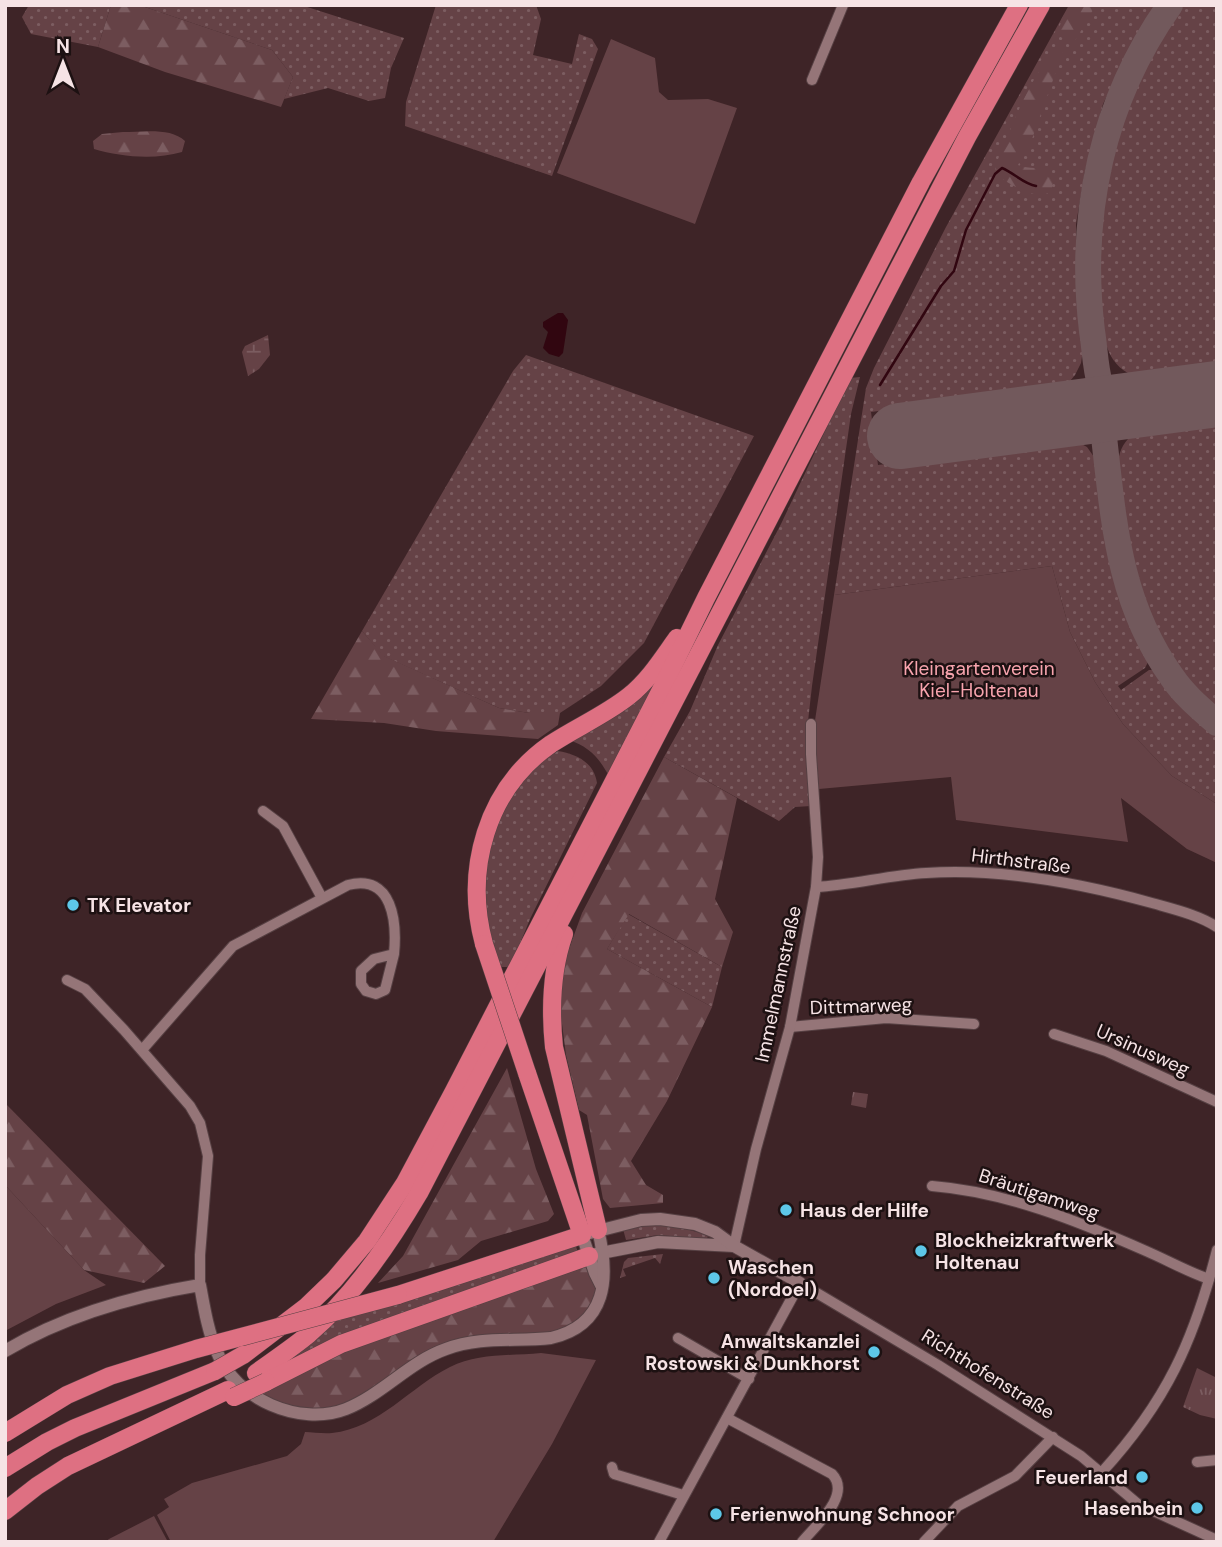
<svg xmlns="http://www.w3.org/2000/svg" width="1222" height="1547" viewBox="0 0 1222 1547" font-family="'DM Sans',sans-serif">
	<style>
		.grass { fill: url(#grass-dots) }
		.forest { fill: url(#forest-firs) }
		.wetland { fill: url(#wetland-marsh) }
		.park { fill: url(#park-tufts) }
		.garden { fill: #654246 }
		.water { fill: #310610 }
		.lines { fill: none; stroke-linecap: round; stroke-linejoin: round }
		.stream { stroke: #310610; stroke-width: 2.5 }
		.taxiway { stroke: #72595c; stroke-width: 26 }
		.runway { stroke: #72595c; stroke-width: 66 }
		.minor-casing { stroke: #564043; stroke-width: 12 }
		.tertiary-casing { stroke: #564043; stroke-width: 14 }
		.trunk-casing { stroke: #564043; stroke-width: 19 }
		.minor { stroke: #957578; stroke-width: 10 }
		.tertiary { stroke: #957578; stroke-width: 12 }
		.trunk { stroke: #de7082; stroke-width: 18 }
		.trunk-bridge-casing { stroke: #564043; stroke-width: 19; stroke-linecap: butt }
		.trunk-bridge { stroke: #de7082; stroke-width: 18 }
		.poi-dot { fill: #5dc7e8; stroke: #1d1112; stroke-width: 2.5 }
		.labels { text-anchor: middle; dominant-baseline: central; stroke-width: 5; stroke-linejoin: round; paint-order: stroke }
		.park-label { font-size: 19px; fill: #f8a4ae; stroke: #1d1112 }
		.street-label { font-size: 19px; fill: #f6e3e5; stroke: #1d1112 }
		.poi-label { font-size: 19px; font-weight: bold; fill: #f6e3e5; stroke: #1d1112; text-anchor: start }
	</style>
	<defs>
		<pattern id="grass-dots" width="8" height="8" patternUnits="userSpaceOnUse" patternTransform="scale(1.75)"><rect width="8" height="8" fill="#654246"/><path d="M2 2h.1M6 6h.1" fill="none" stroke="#7c5d61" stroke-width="1.8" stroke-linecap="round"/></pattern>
		<pattern id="forest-firs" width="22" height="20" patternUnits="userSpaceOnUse" patternTransform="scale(1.75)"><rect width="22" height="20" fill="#654246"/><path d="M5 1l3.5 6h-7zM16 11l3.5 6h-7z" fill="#7c5d61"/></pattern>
		<pattern id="wetland-marsh" width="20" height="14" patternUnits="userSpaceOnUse" patternTransform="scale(1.75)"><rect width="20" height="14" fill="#654246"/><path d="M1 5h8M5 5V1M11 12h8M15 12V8" fill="none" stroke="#7c5d61"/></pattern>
		<pattern id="park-tufts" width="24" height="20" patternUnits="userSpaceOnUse" patternTransform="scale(1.75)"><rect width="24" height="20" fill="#654246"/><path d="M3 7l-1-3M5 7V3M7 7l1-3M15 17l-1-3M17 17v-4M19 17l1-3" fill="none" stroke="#7c5d61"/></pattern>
	</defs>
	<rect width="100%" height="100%" fill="#3e2427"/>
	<g class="grass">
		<path d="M29,5H111L98,47L31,34L22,17Z"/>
		<path d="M139,5H301L404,38L391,68L385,98L369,101L328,88L284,99L293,77L272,50Z"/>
		<path d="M436,5H536L541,19L533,55L572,64L579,34L592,39L598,49L552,176L405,126L406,102Z"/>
		<path d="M1069,5H1155L1132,44L1103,104L1085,171L1076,224L1077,307L1083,350L1081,363L1075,375L1066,386L871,412L878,465L1074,440L1087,447L1099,464L1114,576L1130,624L1149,660L1145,668L1118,686L1121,690L1149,670H1155L1202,723L1217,733V804L1172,776L1123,724L1095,682L1070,632L1052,566L834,595L866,388L874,368L946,227Z"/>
		<path d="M1183,5H1217V367C1195,370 1146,383 1128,373C1103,359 1104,332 1101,307C1092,200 1120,93 1183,5Z"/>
		<path d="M526,355L754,436L644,643L601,686L560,713H529L499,708L383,656L362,631L513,371Z"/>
		<path d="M860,377L851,414L812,686L807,730L811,806L795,807L779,821L664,757L690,711L718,645L781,524L850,378Z"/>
		<path d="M1217,421V710C1150,650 1134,592 1123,506C1120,484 1111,457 1128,439C1141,425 1197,424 1217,421Z"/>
		<path d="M668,660L609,776C599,758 589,746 568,740Z"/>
		<path d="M558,751C576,754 594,762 597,783L530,919L513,961L509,967H501L486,938L480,882L501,807L541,761Z"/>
		<path d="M628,914L722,967L712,1007L607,949Z"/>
		<path d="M643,1225H671L708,1235L707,1239L658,1235L626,1240L623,1229Z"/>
		<path d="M576,1244L577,1253L310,1350L285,1362L326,1322Z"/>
		<path d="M663,1254L660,1264L655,1258L623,1269L626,1276L620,1278L624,1262L628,1258Z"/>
	</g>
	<g class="forest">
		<path d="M111,5H139L272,50L293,77L281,107L165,72L98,47Z"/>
		<path d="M1072,5H1096L1075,41L1057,36L1062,18Z"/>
		<path d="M1057,47L1064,49L1032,139L1018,165C1029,170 1040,166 1051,171L1054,179L1051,192C1033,201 1010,184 995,174L996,164C1013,124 1028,80 1057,47Z"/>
		<path d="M123,132C142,132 171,127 185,141L182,152C155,160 121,157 94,149L93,141L102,134Z"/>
		<path d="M362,631L384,656L499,708L529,713H560L558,725L538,739L436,731L384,723L311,719Z"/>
		<path d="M664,757L737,798L715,899L733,932L722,967L629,914L607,949L712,1007L667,1101L631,1161L646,1185L663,1195V1203L610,1208L603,1199L587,1115L579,1110L566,1055L559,1000L565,960L582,913Z"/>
		<path d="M507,1068L536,1169L554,1214L548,1221L481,1241L458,1260L378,1283L403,1256Z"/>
		<path d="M5,1103L165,1266L144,1283L84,1270L5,1185Z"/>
		<path d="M588,1256L601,1296L575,1330L445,1349L345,1409L302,1414L253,1395L266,1382Z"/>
	</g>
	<path class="wetland" d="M268,335L270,355L259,369L248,376L242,352L245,346Z"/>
	<g class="park">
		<path d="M853,1092L868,1094L866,1108L851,1105Z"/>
		<path d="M1197,1368L1217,1378V1419L1200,1415L1183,1407Z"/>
	</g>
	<g class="garden">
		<path d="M611,39L655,58L659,92L668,100L708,99L737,108L695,224L557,173Z"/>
		<path d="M1052,566L1070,632L1095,682L1123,724L1172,776L1217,804V863L1187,849L1121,798L1128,842L956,820L951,777L819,789L814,727L834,595Z"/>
		<path d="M5,1185L84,1270L106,1285L56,1304L5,1331Z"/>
		<path d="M541,1353L596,1360L552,1444L493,1542H171L157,1515L169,1507L164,1499L192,1483L287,1456L301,1444L305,1432C313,1432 323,1434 332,1433C379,1428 410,1387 450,1367C478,1353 511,1356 541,1353Z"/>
		<path d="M154,1516L168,1542H105L109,1539Z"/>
	</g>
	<path class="water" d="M558,313H563L568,320L563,353L559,357L549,354L543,348L548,332L543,327V322Z"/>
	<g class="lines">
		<path class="stream" d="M880,385L941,286L954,271L966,230L995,174L1002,168C1014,173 1024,184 1036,186"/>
		<g class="taxiway">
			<path d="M1170,5C1102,101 1078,215 1092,331C1095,349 1095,367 1100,384C1117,405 1150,400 1174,400"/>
			<path d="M1152,405C1132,410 1110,414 1104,437C1114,524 1119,603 1172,677C1184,695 1201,709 1217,723"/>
		</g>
		<path class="runway" d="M900,436L1217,394"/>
		<g class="minor-casing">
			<g id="minor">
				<path d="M812,80L843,5"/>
				<path d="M263,811L283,826L322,898"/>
				<path d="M816,887C853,885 889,875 926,873C1002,868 1080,883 1152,903C1173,909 1199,915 1217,927"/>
				<path d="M67,980L85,989L124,1030L190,1106L200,1123L208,1156L200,1255V1285"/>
				<path d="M790,1027L886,1018L974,1024"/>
				<path d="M1054,1034L1106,1051L1217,1102"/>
				<path d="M142,1050L233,946L348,885C393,873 397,923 394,954L374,959L361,971V984L366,991L376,994L385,990L394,954"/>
				<path d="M932,1186C1006,1192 1078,1221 1146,1251C1167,1260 1188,1272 1209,1279"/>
				<path d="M734,1246L756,1149L790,1027L816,887L818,857L811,754V724"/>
				<path d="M678,1338L749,1379"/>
				<path d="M727,1418L832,1474C852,1495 816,1525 802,1542"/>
				<path d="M1197,1462L1217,1460"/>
				<path d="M612,1467L614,1474L683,1495"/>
				<path d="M1102,1472C1166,1402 1194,1341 1217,1250"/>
				<path d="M659,1542L800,1283L938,1365L1081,1456L1138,1504L1217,1540"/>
				<path d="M924,1542L958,1506L1015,1476L1053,1437"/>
			</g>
		</g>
		<g class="tertiary-casing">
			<g id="tertiary">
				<path d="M596,1254L658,1242L734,1246"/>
				<path d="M601,1285L595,1273L582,1235L641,1220L660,1219L695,1224L715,1232L734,1246L800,1283"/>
				<path d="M5,1351C64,1316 133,1296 200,1285C204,1307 208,1332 217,1352C235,1399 300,1427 346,1409C383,1394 409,1362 446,1349C481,1336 515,1342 551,1338C607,1325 610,1278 598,1230"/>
			</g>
		</g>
		<g class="trunk-casing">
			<g id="trunk">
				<path d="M564,934C551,971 550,1008 554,1047L598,1230"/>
				<path d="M484,944C464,870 486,789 551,744C577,727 605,715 629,696C649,680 662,659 677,638"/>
				<path d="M398,1295L582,1235L527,1073"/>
				<path d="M243,1355L306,1307L334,1280L367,1241L405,1183L454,1091L663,686L706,598L921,182L1019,5"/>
				<path d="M256,1373C274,1360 292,1348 309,1334C354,1295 389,1244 419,1193L967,137L1041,5"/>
				<path d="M266,1382L341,1344L589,1256"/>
				<path d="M5,1468L47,1442L75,1428L215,1371"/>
				<path d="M5,1511L37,1486L68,1466L228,1390"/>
			</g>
		</g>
		<use href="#minor" class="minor"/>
		<use href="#tertiary" class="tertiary"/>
		<use href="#trunk" class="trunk"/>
		<g class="trunk-bridge-casing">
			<g id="trunk-bridge">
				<path d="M484,944L527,1073"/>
				<path d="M215,1371L243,1355"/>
				<path d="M234,1397L266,1382"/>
				<path d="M5,1433L67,1395L110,1376L196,1349L398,1295"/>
			</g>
		</g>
		<use href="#trunk-bridge" class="trunk-bridge"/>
	</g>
	<g class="poi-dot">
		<circle cx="73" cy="905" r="7"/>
		<circle cx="786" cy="1210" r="7"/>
		<circle cx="921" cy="1251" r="7"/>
		<circle cx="714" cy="1278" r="7"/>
		<circle cx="874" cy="1352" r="7"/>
		<circle cx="1142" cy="1477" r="7"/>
		<circle cx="1197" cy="1508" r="7"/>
		<circle cx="716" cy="1514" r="7"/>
	</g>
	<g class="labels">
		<g class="park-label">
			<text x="979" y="668">Kleingartenverein<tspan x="979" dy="22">Kiel-Holtenau</tspan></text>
		</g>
		<g class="street-label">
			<text transform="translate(1021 861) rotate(7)">Hirthstraße</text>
			<text transform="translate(778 984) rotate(-78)">Immelmannstraße</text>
			<text transform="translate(861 1006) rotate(-2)">Dittmarweg</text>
			<text transform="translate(1143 1050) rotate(24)">Ursinusweg</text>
			<text transform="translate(1039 1194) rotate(18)">Bräutigamweg</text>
			<text transform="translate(988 1374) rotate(32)">Richthofenstraße</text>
		</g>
		<g class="poi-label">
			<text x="87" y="905">TK Elevator</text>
			<text x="800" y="1210">Haus der Hilfe</text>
			<text x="935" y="1240">Blockheizkraftwerk<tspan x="935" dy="22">Holtenau</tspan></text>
			<text x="728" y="1267">Waschen<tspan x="728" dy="22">(Nordoel)</tspan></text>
			<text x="860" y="1341" text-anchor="end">Anwaltskanzlei<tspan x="860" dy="22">Rostowski &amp; Dunkhorst</tspan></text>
			<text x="1128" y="1477" text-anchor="end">Feuerland</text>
			<text x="1183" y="1508" text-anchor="end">Hasenbein</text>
			<text x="730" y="1514">Ferienwohnung Schnoor</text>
		</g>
	</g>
	<rect width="1222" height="1547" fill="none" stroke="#f6e3e5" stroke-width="14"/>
	<g transform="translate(63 63)" stroke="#1d1112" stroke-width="5" paint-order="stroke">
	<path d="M0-5L12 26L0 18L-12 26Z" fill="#f6e3e5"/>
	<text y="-10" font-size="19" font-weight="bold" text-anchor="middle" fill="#f6e3e5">N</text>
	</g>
</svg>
